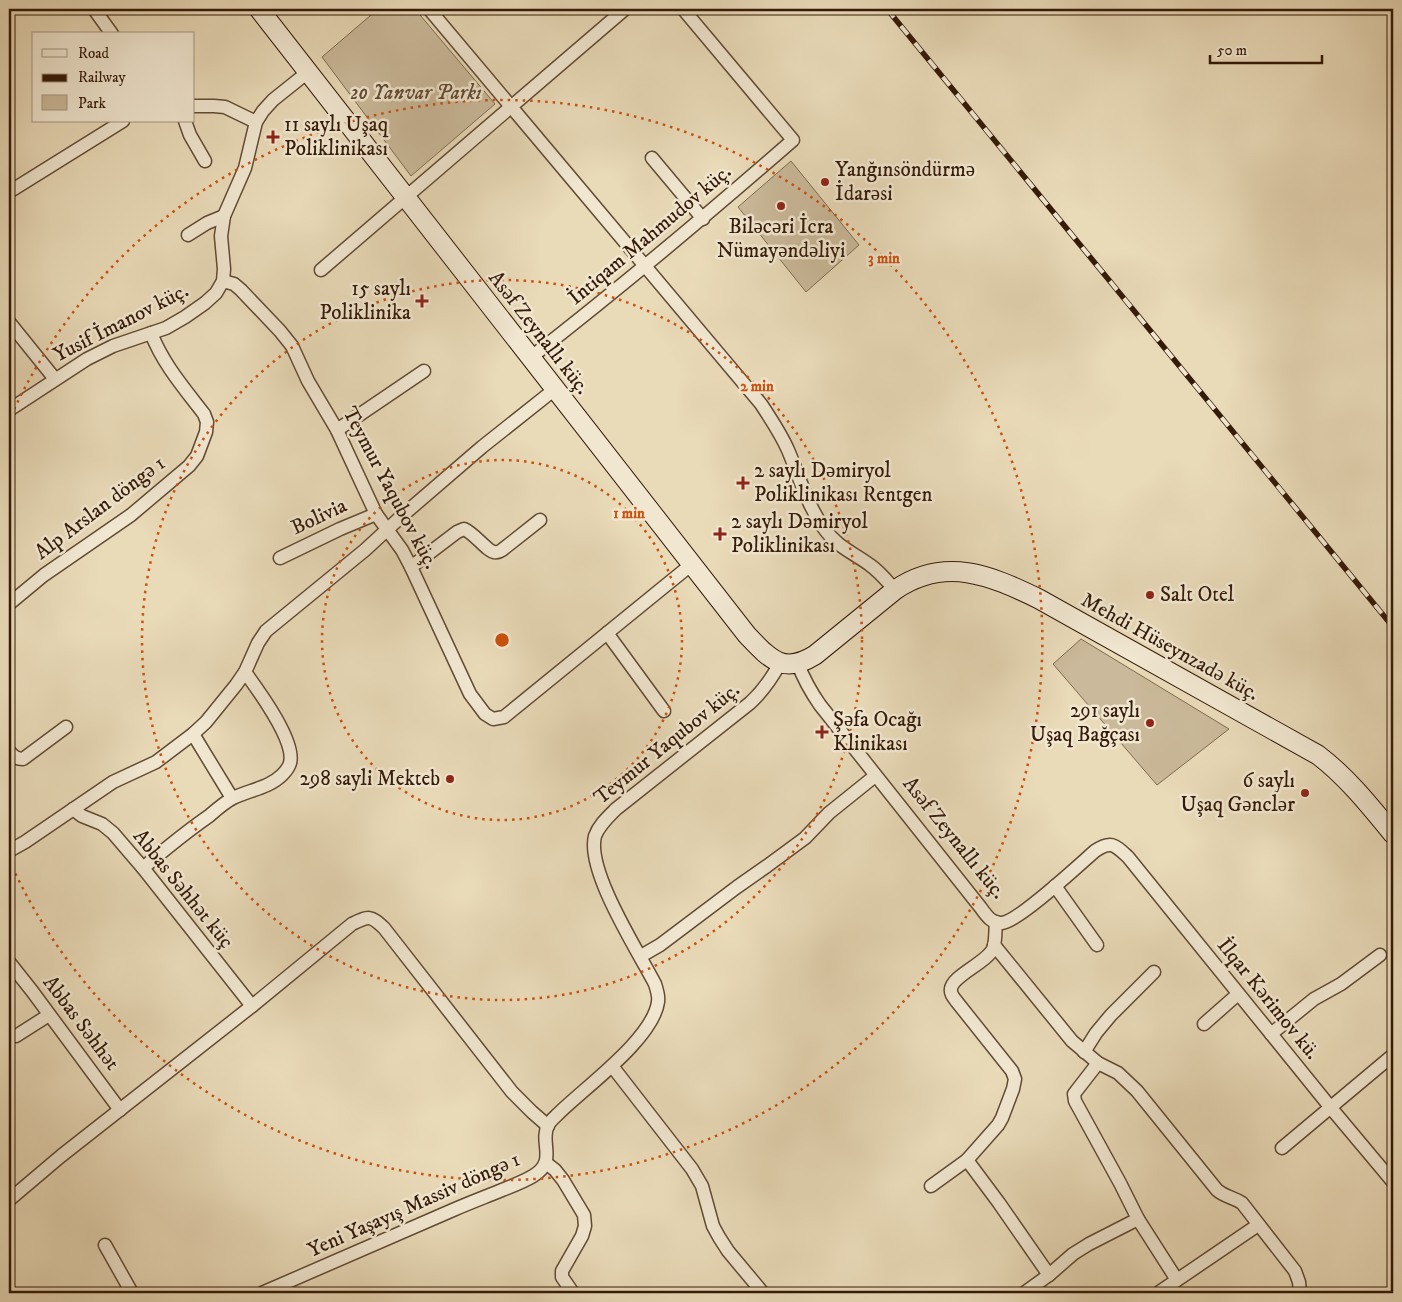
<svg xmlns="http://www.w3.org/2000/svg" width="1402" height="1302" viewBox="0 0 1402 1302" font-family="'IM FELL DW Pica',serif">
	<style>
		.green { fill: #cab99a; stroke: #7f6a51 }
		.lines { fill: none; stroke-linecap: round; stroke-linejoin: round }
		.street-casing { stroke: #614a34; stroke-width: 15 }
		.secondary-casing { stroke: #341a08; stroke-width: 21 }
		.street { stroke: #f1e7d1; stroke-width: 12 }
		.secondary { stroke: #f1e7d1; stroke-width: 19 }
		.rail-casing { stroke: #341a08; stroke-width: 5.5 }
		.rail { stroke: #f1e7d1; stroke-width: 4; stroke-dasharray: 11; stroke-linecap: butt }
		.ring { fill: none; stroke: #cd500b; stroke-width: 2.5; stroke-dasharray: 2.5 5 }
		.poi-dot { fill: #8f2418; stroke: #f1e7d1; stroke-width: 2 }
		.labels { text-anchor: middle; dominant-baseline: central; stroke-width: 5; stroke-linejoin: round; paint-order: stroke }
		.park-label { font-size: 21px; font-style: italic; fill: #614a34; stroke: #f1e7d1 }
		.poi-label { font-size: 21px; fill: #341a08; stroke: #f1e7d1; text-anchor: start }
		.street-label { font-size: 21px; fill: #341a08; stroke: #f1e7d1 }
		.centre { fill: #cd500b; stroke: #f1e7d1; stroke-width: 2.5 }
		.ring-label { font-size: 15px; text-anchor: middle; font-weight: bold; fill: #cd500b; stroke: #f1e7d1; stroke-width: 5; stroke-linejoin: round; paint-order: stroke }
	</style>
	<rect width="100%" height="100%" fill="#e9dab8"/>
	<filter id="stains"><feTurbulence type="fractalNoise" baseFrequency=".004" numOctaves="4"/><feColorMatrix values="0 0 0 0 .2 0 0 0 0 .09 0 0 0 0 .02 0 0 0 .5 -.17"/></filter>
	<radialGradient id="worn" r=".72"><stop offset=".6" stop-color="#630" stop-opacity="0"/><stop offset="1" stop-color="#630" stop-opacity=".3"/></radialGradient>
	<g class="green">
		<path d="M378,9H415L495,104L411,176L322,57Z"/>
		<path d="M791,161L859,245L806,292L738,207Z"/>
		<path d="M1081,639L1229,729L1157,785L1053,664Z"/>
	</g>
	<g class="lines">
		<g class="street-casing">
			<g id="street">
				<path d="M94,9L112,34"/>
				<path d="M429,9L761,404C771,419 781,434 788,450C799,476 807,504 823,527C838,548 851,551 870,565C880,572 887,581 895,590"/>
				<path d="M194,106H214L225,107L256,122"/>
				<path d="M185,121L190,135L205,161"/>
				<path d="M652,158L703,219"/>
				<path d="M9,192L123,121"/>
				<path d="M188,235L207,223L224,216"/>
				<path d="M321,270L625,9"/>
				<path d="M223,281L234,284L241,290L280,331L292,346L308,381L337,430L376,514L402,550L411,567L470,694L485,714L493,719L504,717L692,564"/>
				<path d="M9,322L55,379"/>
				<path d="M530,358C620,288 707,215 793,140L683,9"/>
				<path d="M9,410L87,359L113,346L166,328L185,317L205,303L216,293L223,281L224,269L221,236L224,216L245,168L256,122L263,111L273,100L308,72"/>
				<path d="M337,430L424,371"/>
				<path d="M280,558L340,529L376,514"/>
				<path d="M411,567L457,532L464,529C474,533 487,551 494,552C497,553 499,552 502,550L540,520"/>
				<path d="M9,604L44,575L131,515L189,466L197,456L206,432L207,422L204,414C184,388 163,364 151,333"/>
				<path d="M607,633L664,711"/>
				<path d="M798,664C804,680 811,692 820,705L981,908C986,915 992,924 1002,923C1019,921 1079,865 1095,851C1111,840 1115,845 1128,857L1331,1108L1393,1182"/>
				<path d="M193,734L232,798"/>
				<path d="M9,751C13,756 16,759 23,759L66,727"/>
				<path d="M73,809L82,816L102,824L113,833L143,868L252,1006"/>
				<path d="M9,851L25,842L113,782L156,762L193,734L206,722L236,685L245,672L258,643L266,631L365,550L403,515L482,447L555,389"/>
				<path d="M143,868C164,850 186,832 209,816C216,810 225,802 233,798C249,790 269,788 282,775C285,772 289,767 290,763C296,741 258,690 245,672"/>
				<path d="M1055,886L1097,945"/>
				<path d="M996,922C995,931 996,942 993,949C986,963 952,976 951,989C950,994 954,998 957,1002L1012,1071L1015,1079L1013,1089L1002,1118L998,1125L967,1160L999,1203L1049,1275L1073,1254L1089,1244L1138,1219"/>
				<path d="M994,945L1072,1041L1098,1063L1118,1073L1137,1091L1217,1190C1225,1197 1233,1197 1242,1203L1295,1271L1299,1282L1300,1293"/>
				<path d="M641,956L660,945L737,887L767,866L805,838L829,813L875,776"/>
				<path d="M9,962L32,991L120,1110"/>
				<path d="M1204,1024L1238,994"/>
				<path d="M1271,1034L1314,999L1341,984L1380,955"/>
				<path d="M16,1036L49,1015"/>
				<path d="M1084,1052L1096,1033L1111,1015L1154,972"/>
				<path d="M1098,1063L1077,1090L1074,1094L1075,1101L1120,1183L1138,1219L1177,1280"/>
				<path d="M612,1066L692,1169L702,1186L713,1226L719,1237L728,1251L763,1293"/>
				<path d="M1282,1148L1393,1055"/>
				<path d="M546,1163L555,1170L563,1180L584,1215L585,1226L582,1236L562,1271V1277L573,1293"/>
				<path d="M931,1186L967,1160"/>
				<path d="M9,1200L61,1156L252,1006L352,924C369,916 370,915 384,928L512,1092L532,1112L548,1126"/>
				<path d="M105,1245L132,1293"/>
				<path d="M262,1293C325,1266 389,1238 453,1210C469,1203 485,1197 502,1190C512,1186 523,1182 533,1176C558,1161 539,1143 548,1125C550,1121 555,1117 558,1114C584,1088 653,1039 658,1002C659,996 657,990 655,984C638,951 586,871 595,836C599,825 608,817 616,809L750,703C763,691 772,678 780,663"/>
				<path d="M1024,1293L1049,1275"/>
				<path d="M1158,1293L1258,1225"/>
			</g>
		</g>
		<g class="secondary-casing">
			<path id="secondary" d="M259,9L747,635C770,659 783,675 815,655L895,590C945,556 990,575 1039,599L1318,755C1347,777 1370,806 1393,834"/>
		</g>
		<use href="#street" class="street"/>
		<use href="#secondary" class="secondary"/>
		<g class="rail-casing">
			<path id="rail" d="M887,9L1393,627"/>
		</g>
		<use href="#rail" class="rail"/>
	</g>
	<g class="ring">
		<circle cx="502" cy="640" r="180"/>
		<circle cx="502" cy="640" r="360"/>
		<path d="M11 416A540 540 0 1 1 11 864"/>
	</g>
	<g class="poi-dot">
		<path d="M270.5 129.5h5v5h5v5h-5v5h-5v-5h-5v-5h5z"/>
		<circle cx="825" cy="182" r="5"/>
		<circle cx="781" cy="206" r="5"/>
		<path d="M419.5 293.5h5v5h5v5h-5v5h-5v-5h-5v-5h5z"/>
		<path d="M740.5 475.5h5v5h5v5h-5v5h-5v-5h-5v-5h5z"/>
		<path d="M717.5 526.5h5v5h5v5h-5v5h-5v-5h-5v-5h5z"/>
		<circle cx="1150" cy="595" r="5"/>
		<circle cx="1150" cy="723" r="5"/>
		<path d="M819.5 724.5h5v5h5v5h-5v5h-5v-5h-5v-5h5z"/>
		<circle cx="450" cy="779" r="5"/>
		<circle cx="1305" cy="793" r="5"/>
	</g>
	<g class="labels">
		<g class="park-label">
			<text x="416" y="93">20 Yanvar Parkı</text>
		</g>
		<g class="poi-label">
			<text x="284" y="125">11 saylı Uşaq<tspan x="284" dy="24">Poliklinikası</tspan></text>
			<text x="835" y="170">Yanğınsöndürmə<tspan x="835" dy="24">İdarəsi</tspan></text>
			<text x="781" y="227" text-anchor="middle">Biləcəri İcra<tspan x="781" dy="24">Nümayəndəliyi</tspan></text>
			<text x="411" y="289" text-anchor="end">15 saylı<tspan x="411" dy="24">Poliklinika</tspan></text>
			<text x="754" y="471">2 saylı Dəmiryol<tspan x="754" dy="24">Poliklinikası Rentgen</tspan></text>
			<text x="731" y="522">2 saylı Dəmiryol<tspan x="731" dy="24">Poliklinikası</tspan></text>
			<text x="1160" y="595">Salt Otel</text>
			<text x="1140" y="711" text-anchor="end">291 saylı<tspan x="1140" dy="24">Uşaq Bağçası</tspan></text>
			<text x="833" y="720">Şəfa Ocağı<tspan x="833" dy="24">Klinikası</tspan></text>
			<text x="440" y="779" text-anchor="end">298 sayli Mekteb</text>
			<text x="1295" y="781" text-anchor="end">6 saylı<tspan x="1295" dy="24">Uşaq Gənclər</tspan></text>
		</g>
		<g class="street-label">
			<text transform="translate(650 235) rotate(-40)">İntiqam Mahmudov küç.</text>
			<text transform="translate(121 323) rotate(-27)">Yusif İmanov küç.</text>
			<text transform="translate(539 333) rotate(52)">Asəf Zeynallı küç.</text>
			<text transform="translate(390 488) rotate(62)">Teymur Yaqubov küç.</text>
			<text transform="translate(100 508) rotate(-37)">Alp Arslan döngə 1</text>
			<text transform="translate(319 517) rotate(-25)">Bolivia</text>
			<text transform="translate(1170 647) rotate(29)">Mehdi Hüseynzadə küç.</text>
			<text transform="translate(667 744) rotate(-39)">Teymur Yaqubov küç.</text>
			<text transform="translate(954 838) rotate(51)">Asəf Zeynallı küç.</text>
			<text transform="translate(183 889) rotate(51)">Abbas Səhhət küç</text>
			<text transform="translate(1268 999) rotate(51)">İlqar Kərimov kü.</text>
			<text transform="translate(81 1023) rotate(53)">Abbas Səhhət</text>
			<text transform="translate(414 1205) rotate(-24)">Yeni Yaşayış Massiv döngə 1</text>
		</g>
	</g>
	<circle cx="502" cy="640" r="8" class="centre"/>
	<g class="ring-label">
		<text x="884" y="263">3 min</text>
		<text x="757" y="391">2 min</text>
		<text x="629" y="518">1 min</text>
	</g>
	<rect width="1402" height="1302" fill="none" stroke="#e9dab8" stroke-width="30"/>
	<rect x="10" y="10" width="1382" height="1282" fill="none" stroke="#341a08" stroke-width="2.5"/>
	<rect x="15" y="15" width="1372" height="1272" fill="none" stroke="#341a08"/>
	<rect x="32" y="32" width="162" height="90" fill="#f1e7d1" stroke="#a59581"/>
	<rect x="42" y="49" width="25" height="8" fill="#f1e7d1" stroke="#a59581"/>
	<text x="78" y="58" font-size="15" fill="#341a08">Road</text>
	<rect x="42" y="74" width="25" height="8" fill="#341a08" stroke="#a59581"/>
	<text x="78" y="82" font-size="15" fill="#341a08">Railway</text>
	<rect x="42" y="95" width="25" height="15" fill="#cab99a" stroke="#a59581"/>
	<text x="78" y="108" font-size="15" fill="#341a08">Park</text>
	<path d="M1210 55v8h112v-8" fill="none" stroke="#341a08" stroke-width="2.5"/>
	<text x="1217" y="55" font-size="15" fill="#341a08" stroke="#f1e7d1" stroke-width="4" paint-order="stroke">50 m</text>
	<rect width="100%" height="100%" filter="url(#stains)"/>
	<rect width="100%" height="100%" fill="url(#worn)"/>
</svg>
